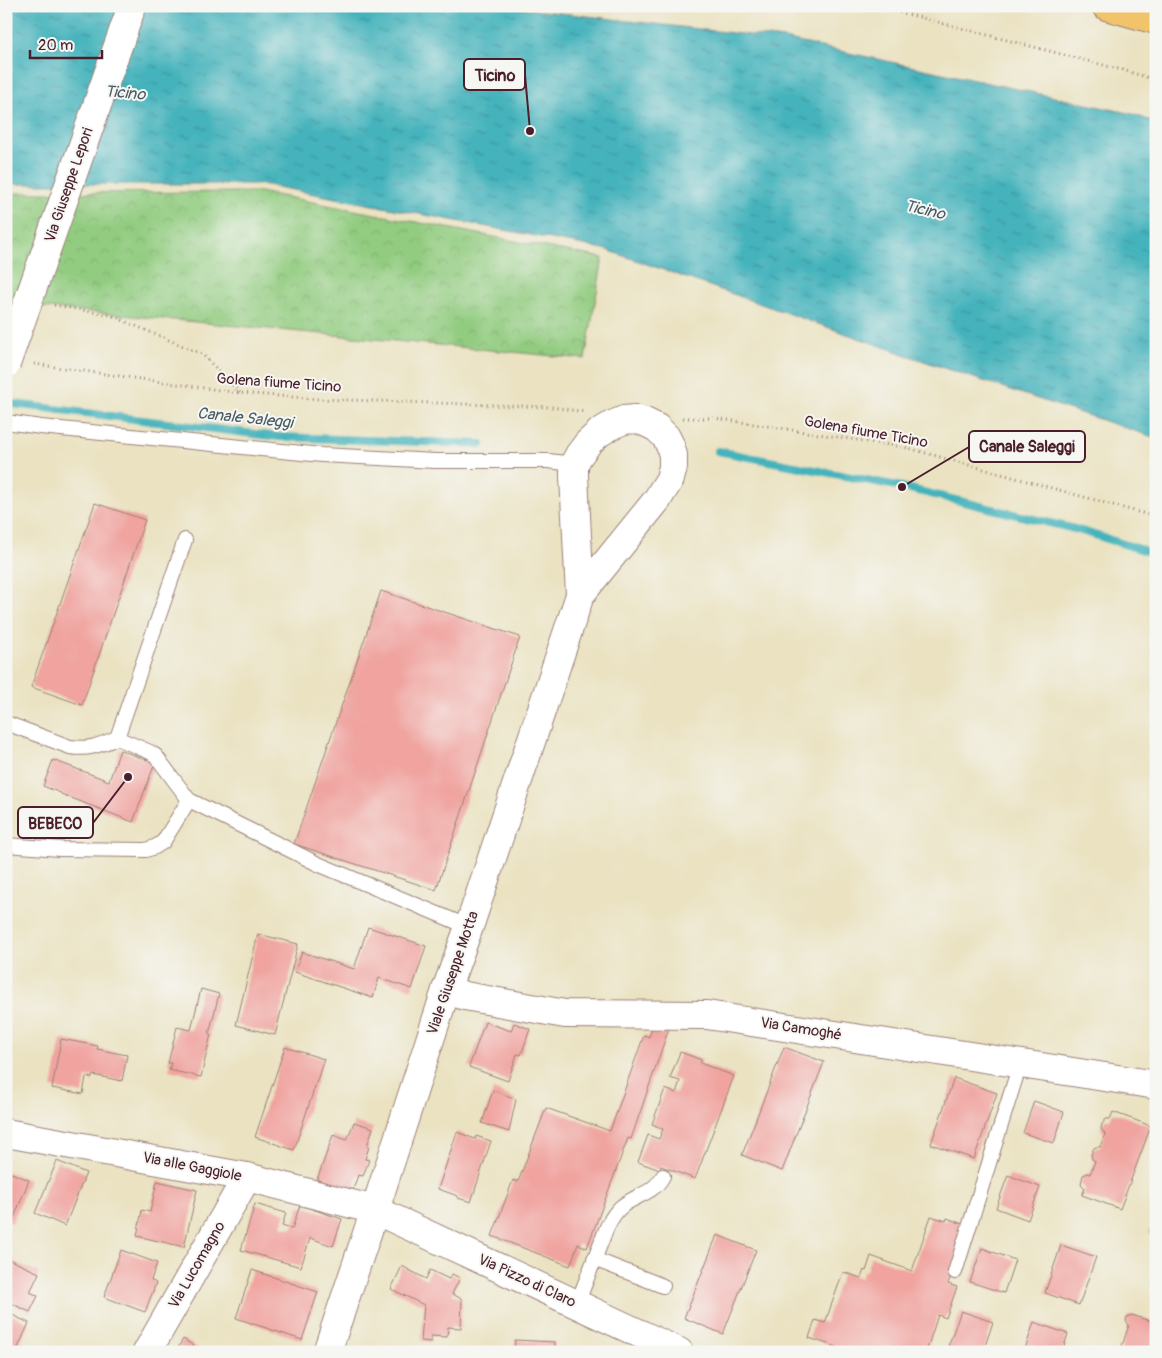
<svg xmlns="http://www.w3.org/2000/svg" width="1162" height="1358" viewBox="0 0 1162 1358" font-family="Pangolin,sans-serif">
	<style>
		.park { fill: url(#park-crowns); stroke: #6e7656 }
		.water { fill: url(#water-ripples); stroke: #476974 }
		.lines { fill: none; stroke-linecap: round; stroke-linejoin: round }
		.stream { stroke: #44b3bc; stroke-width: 8 }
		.building { fill: #f0a39f }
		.service-casing { stroke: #9a8076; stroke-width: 16 }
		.minor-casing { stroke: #9a8076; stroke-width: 30 }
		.motorway-casing { stroke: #9a8076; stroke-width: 30 }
		.path { stroke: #9a8076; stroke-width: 3; stroke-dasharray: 1 4; stroke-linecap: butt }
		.service { stroke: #fff; stroke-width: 14 }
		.minor { stroke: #fff; stroke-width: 28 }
		.motorway { stroke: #f1c36a; stroke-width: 28 }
		.minor-bridge-casing { stroke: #9a8076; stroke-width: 30; stroke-linecap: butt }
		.minor-bridge { stroke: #fff; stroke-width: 28 }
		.labels { text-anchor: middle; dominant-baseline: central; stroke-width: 4; stroke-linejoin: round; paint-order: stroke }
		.street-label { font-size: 15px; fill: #4a1f2b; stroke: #f6f6f2 }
		.water-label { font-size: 16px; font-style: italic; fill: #485a65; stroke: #f6f6f2 }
		.leader { fill: none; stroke: #4a1f2b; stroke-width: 2 }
		.callout-dot { fill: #4a1f2b; stroke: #f6f6f2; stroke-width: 2 }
		.callout { fill: #f6f6f2; stroke: #4a1f2b; stroke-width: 2 }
		.callout-label { font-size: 16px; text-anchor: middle; font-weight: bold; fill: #4a1f2b }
	</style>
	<defs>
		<pattern id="park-crowns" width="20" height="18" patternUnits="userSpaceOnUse" patternTransform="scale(1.25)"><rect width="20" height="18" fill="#92cc80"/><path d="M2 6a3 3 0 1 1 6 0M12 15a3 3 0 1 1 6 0" fill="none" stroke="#7faf6f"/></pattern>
		<pattern id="water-ripples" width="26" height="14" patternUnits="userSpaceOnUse" patternTransform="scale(1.25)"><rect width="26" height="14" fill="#44b3bc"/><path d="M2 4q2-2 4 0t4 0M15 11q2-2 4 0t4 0" fill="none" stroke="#3b9199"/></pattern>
	</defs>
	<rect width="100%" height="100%" fill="#f6f6f2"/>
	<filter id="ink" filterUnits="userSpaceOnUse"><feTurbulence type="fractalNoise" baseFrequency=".02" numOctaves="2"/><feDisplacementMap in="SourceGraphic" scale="10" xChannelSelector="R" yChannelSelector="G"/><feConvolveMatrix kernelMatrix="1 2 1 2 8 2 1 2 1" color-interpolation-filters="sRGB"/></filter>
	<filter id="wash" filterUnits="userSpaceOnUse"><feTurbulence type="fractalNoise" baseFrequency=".0096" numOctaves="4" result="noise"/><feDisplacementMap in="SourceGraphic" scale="20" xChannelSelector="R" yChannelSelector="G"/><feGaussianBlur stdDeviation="1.12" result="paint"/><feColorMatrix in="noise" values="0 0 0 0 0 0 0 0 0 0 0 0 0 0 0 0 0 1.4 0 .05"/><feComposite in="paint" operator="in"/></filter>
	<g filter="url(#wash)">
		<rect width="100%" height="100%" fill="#eae2c1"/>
		<path class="park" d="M260,192L603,258L585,359L6,304V193Z"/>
		<path class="water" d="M6,6H501L784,39L1133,114L1156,123V438L941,367L604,249L262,184H6Z"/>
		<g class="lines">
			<g class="stream">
				<path d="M6,403L279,437L481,444"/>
				<path d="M718,451L902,487L1075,529L1156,554"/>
			</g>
		</g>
		<g id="blocks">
			<g class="building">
				<path d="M95,503L145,520L82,705L31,687Z"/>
				<path d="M381,591L520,637L436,890L294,844Z"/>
				<path d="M120,750L155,763L133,822L61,794V793L43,786L53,760L109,781Z"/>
				<path d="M368,927L426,946L412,989L379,978L373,998L295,972L302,952L354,969Z"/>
				<path d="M258,934L298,944L275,1035L236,1025Z"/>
				<path d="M201,989L219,994L209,1034H211L201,1077L169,1070L171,1063H168L177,1027L191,1030Z"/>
				<path d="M485,1022L511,1031L514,1023L530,1029L521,1055L517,1054L508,1081L469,1067Z"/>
				<path d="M653,1024L670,1025L631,1139L628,1138L587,1248L578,1244L570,1266L492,1236L513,1180L518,1182L546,1108L610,1131L644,1035L649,1037Z"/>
				<path d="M61,1039L98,1046L97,1049L127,1055L122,1081L93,1075L92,1078L86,1077L83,1094L52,1088Z"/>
				<path d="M285,1047L324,1059L294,1150L255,1137Z"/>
				<path d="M784,1047L824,1062L782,1171L742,1155Z"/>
				<path d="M680,1052L702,1060L700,1063L734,1076L695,1179L661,1166L660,1170L638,1162L648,1135L659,1139L663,1129L652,1124L665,1089L676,1093L680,1081L670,1078Z"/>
				<path d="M954,1078L997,1093L974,1159L931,1144Z"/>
				<path d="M493,1090L516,1099L509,1132L482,1123Z"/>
				<path d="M1034,1101L1064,1112L1054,1143L1023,1133Z"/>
				<path d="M1113,1112L1151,1126L1120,1209L1082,1195L1085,1188L1081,1184L1083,1175L1088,1173L1090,1174L1095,1161L1092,1159L1091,1154L1094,1148L1096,1147H1100L1105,1134L1101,1129L1102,1124L1106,1119H1110Z"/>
				<path d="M354,1122L373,1128L367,1146L369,1147L365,1159L369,1160L363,1176L358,1175L352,1192L317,1180L333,1135L347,1140Z"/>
				<path d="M457,1132L475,1139L476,1136L491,1141L471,1202L458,1198V1196L438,1189Z"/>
				<path d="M57,1161L86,1173L65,1226L35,1213Z"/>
				<path d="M6,1171L29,1180L12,1223L6,1221Z"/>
				<path d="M1008,1175L1040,1187L1028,1220L996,1208Z"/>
				<path d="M157,1181L197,1190L184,1247L137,1236L142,1210L150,1212Z"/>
				<path d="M255,1204L286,1213L282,1226L292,1229L300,1205L342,1219L333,1246L310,1238L301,1267L241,1250Z"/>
				<path d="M1156,1215V1235L1149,1233Z"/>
				<path d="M931,1216L946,1221L947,1218L965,1225L961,1247L948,1284L957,1287L946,1318L938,1315L926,1352H840L837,1350V1347L809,1338L815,1320L825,1323L843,1272L861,1278L864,1270L866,1271L871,1256L912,1271Z"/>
				<path d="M717,1235L756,1250L723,1334L684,1318Z"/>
				<path d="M1061,1245L1096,1257L1079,1305L1045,1293Z"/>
				<path d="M982,1248L1015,1260L1004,1293L970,1282Z"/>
				<path d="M121,1250L157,1263L151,1280L156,1283L145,1312L104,1297Z"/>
				<path d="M6,1258L39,1273L30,1292L38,1296L30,1312L6,1301Z"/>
				<path d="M402,1266L426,1279L430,1270L449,1279L452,1274L460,1278L452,1294L462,1299L461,1328L448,1327L447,1337L431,1336V1342L421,1341L424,1305L391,1289Z"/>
				<path d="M252,1270L318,1292L302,1340L236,1318Z"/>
				<path d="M961,1311L993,1322L983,1352H946Z"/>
				<path d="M6,1312L29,1323L16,1352H6Z"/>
				<path d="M1132,1315L1156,1323V1352H1120L1129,1325L1126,1321L1127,1317Z"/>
				<path d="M1034,1322L1068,1334L1062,1352H1024Z"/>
				<path d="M183,1339L204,1352H176Z"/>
				<path d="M515,1340L555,1342V1352H514Z"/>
			</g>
		</g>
	</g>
	<g filter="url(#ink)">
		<use href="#blocks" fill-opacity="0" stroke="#9a8076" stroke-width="1"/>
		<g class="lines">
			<g class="service-casing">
				<g id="service">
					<path d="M6,422L41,427L322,455L435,461H548L574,464"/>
					<path d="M185,540L117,738L150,752L156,756L189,800L318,864L469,927"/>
					<path d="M6,723L70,747C89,750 100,745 117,738"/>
					<path d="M6,845L60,849L146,850L155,847L163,842L189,800"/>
					<path d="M594,1259L663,1286"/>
					<path d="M955,1272L1020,1064"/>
					<path d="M577,1304L607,1227C611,1219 615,1212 621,1207C635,1195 654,1194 663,1176"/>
				</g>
			</g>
			<g class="minor-casing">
				<g id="minor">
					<path d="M446,990L465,996L565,1014L707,1015L1156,1085"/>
					<path d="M6,1133L247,1177L375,1210L679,1352"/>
					<path d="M147,1352L247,1177"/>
					<path d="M327,1352L375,1210L446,990L469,927L580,595L657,500L663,490L670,479L673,467V455L670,445L666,437L657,428L645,422L635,419L624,420L612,425L599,433L588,443L579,455L574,464V476L580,595"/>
				</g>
			</g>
			<g class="motorway-casing">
				<path id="motorway" d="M1106,6L1156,20"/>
			</g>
			<g class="path">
				<path d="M870,6L907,14L1126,71L1156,80"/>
				<path d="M54,305L110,315L202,354L240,393"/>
				<path d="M34,364L240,393L318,399L551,407L585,412"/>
				<path d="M683,418H715L908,448L1156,517"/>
			</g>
			<use href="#service" class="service"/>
			<use href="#minor" class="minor"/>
			<use href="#motorway" class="motorway"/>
			<g class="minor-bridge-casing">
				<path id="minor-bridge" d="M6,364L132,6"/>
			</g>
			<use href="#minor-bridge" class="minor-bridge"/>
		</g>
	</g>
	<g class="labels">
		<g class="street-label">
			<text transform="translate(69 185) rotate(-71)">Via Giuseppe Lepori</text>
			<text transform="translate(279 383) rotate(4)">Golena fiume Ticino</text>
			<text transform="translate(866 432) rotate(10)">Golena fiume Ticino</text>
			<text transform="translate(453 973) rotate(-71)">Viale Giuseppe Motta</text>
			<text transform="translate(801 1029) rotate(9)">Via Camoghé</text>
			<text transform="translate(192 1167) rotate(11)">Via alle Gaggiole</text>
			<text transform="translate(197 1265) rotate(-60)">Via Lucomagno</text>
			<text transform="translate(527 1281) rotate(25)">Via Pizzo di Claro</text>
		</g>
		<g class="water-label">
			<text transform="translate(125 93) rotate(5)">Ticino</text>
			<text transform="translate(925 210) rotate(13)">Ticino</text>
			<text transform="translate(245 418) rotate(6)">Canale Saleggi</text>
		</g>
	</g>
	<path class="leader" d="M530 131L525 75M902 487L969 447M128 777L93 823"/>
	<g class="callout-dot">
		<circle cx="530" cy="131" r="5"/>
		<circle cx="902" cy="487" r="5"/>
		<circle cx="128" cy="777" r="5"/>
	</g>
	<g class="callout">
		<rect x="464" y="59" width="61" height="31" rx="5"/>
		<rect x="969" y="431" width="116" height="31" rx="5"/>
		<rect x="18" y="807" width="75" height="31" rx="5"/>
	</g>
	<g class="callout-label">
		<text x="495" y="81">Ticino</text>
		<text x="1027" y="452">Canale Saleggi</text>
		<text x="55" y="829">BEBECO</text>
	</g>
	<rect width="1162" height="1358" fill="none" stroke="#f6f6f2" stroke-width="25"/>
	<path d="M30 50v8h72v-8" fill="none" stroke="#4a1f2b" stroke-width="2.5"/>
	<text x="38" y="50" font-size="15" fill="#4a1f2b" stroke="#f6f6f2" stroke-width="4" paint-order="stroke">20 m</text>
</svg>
